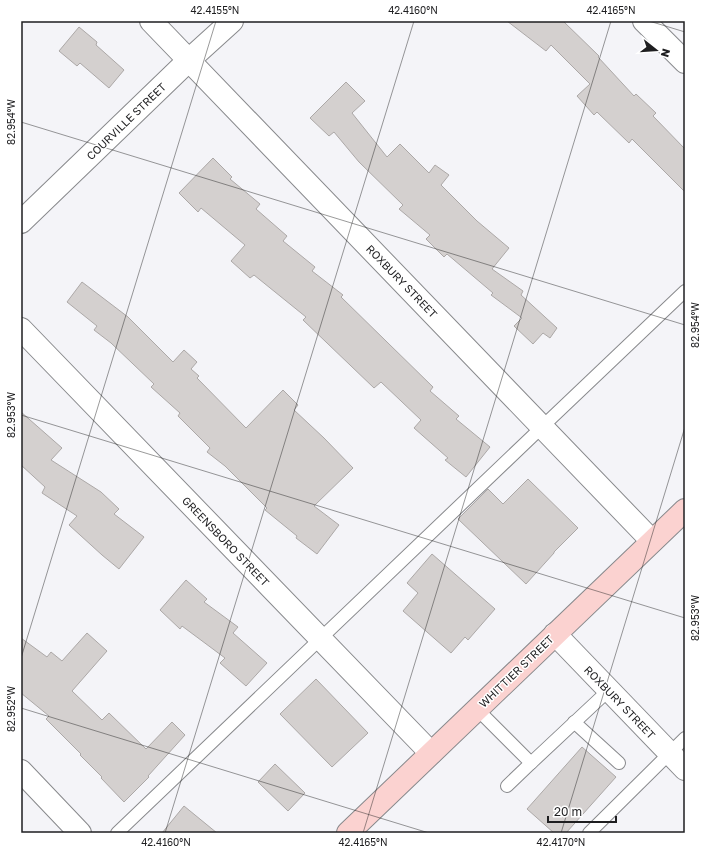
<svg xmlns="http://www.w3.org/2000/svg" width="706" height="854" viewBox="0 0 706 854" font-family="'Golos Text',sans-serif">
	<style>
		.building { fill: #d4d0cf; stroke: #aca8a7 }
		.lines { fill: none; stroke-linecap: round; stroke-linejoin: round }
		.lane-casing { stroke: #88898c; stroke-width: 14 }
		.street-casing { stroke: #88898c; stroke-width: 24 }
		.secondary-casing { stroke: #88898c; stroke-width: 24 }
		.lane { stroke: #fff; stroke-width: 12 }
		.street { stroke: #fff; stroke-width: 22 }
		.secondary { stroke: #fbd2d0; stroke-width: 22 }
		.ticks { fill: none; stroke: #1e1e20; stroke-width: 1; stroke-opacity: 0.45 }
		.labels { text-anchor: middle; dominant-baseline: central; stroke-width: 3; stroke-linejoin: round; paint-order: stroke }
		.street-label { font-size: 11px; fill: #1e1e20; stroke: #fff }
		.neatline { fill: none; stroke: #1e1e20; stroke-width: 1.5 }
		.ticks-label { font-size: 10px; text-anchor: middle; fill: #1e1e20 }
	</style>
	<rect width="100%" height="100%" fill="#f4f4f8"/>
	<g class="building">
		<path d="M507,21H563L599,56L598,57L634,96L636,94L656,113L653,116L685,149V192L632,139L629,143L597,112L594,115L577,96L590,84L551,45L546,51Z"/>
		<path d="M79,27L97,42L96,45L124,70L109,88L80,63L77,66L59,51Z"/>
		<path d="M346,82L365,101L352,113L387,157L400,144L429,173L435,165L449,175L441,185L477,221L509,248L492,269L523,291L521,295L557,328L550,338L543,333L533,344L514,326L522,318L491,295L493,293L447,254L444,257L426,239L430,235L399,209L403,205L359,162L334,132L329,136L310,118Z"/>
		<path d="M213,158L232,177L230,179L260,204L256,209L287,236L283,241L315,267L312,271L343,295L341,297L433,387L430,391L459,416L456,419L490,447L466,477L445,460L448,458L414,428L421,420L381,382L374,388L303,320L306,317L254,275L250,278L231,261L245,245L201,208L198,212L179,193Z"/>
		<path d="M82,282L128,317L173,362L184,350L197,362L191,369L199,376L197,378L246,428L283,390L298,405L294,410L324,438L353,468L314,506L339,525L317,554L296,538L297,536L265,510L267,508L225,466L207,452L210,448L178,416L180,413L151,387L154,384L111,343L94,330L97,326L67,302Z"/>
		<path d="M21,412L62,448L51,460L101,492L119,509L114,514L144,537L119,569L102,555L69,525L77,516L42,493L45,487L21,465Z"/>
		<path d="M528,479L578,528L554,552V553L526,584L458,519L488,489L503,504Z"/>
		<path d="M432,554L495,609L468,640L465,637L451,653L403,611L418,593L407,583Z"/>
		<path d="M186,580L207,599L204,602L238,627L233,633L267,663L246,686L220,663L225,658L182,626L180,629L160,610Z"/>
		<path d="M87,633L107,651L72,691L102,720L109,713L146,749L172,722L185,735L148,776L149,777L124,802L101,778L102,777L80,755L81,754L46,719L49,716L21,693V638L47,657L51,652L62,661Z"/>
		<path d="M316,679L368,733L332,767L280,714Z"/>
		<path d="M582,747L616,777L566,833H554L527,809Z"/>
		<path d="M275,764L305,793L288,811L258,782Z"/>
		<path d="M184,806L217,833H162Z"/>
	</g>
	<g class="lines">
		<g class="lane-casing">
			<g id="lane">
				<path d="M477,709L531,763L609,690"/>
				<path d="M574,722L619,763"/>
				<path d="M507,786L531,763"/>
				<path d="M117,833L542,427L685,291"/>
				<path d="M589,833L685,738"/>
			</g>
		</g>
		<g class="street-casing">
			<g id="street">
				<path d="M151,21L652,541"/>
				<path d="M644,21L685,62"/>
				<path d="M21,222L189,60L232,21"/>
				<path d="M21,329L431,753"/>
				<path d="M555,634L685,769"/>
				<path d="M21,771L80,833"/>
			</g>
		</g>
		<g class="secondary-casing">
			<path id="secondary" d="M348,833L685,510"/>
		</g>
		<use href="#lane" class="lane"/>
		<use href="#street" class="street"/>
		<use href="#secondary" class="secondary"/>
	</g>
	<path class="ticks" d="M649,21L685,32M21,122L685,325M21,415L685,618M21,658L216,21M21,708L429,833M165,833L414,21M363,833L611,21M561,833L685,427"/>
	<g class="labels">
		<g class="street-label">
			<text transform="translate(126 121) rotate(-44)">COURVILLE STREET</text>
			<text transform="translate(402 281) rotate(46)">ROXBURY STREET</text>
			<text transform="translate(226 541) rotate(46)">GREENSBORO STREET</text>
			<text transform="translate(516 671) rotate(-44)">WHITTIER STREET</text>
			<text transform="translate(620 702) rotate(46)">ROXBURY STREET</text>
		</g>
	</g>
	<rect width="706" height="854" fill="none" stroke="#ffffff" stroke-width="44"/>
	<g transform="translate(656 50) rotate(107)" stroke="#ffffff" stroke-width="3" paint-order="stroke">
	<path d="M0-3L7 15L0 10L-7 15Z" fill="#1e1e20"/>
	<text y="-6" font-size="11" font-weight="bold" text-anchor="middle" fill="#1e1e20">N</text>
	</g>
	<path d="M548 816v6h68v-6" fill="none" stroke="#1e1e20" stroke-width="2"/>
	<text x="554" y="816" font-size="12" fill="#1e1e20" stroke="#ffffff" stroke-width="3" paint-order="stroke">20 m</text>
	<rect x="22" y="22" width="662" height="810" class="neatline"/>
	<g class="ticks-label">
		<text x="215" y="14">42.4155°N</text>
		<text x="413" y="14">42.4160°N</text>
		<text x="611" y="14">42.4165°N</text>
		<text transform="translate(11 122) rotate(-90)" y="4">82.954°W</text>
		<text transform="translate(695 325) rotate(-90)" y="4">82.954°W</text>
		<text transform="translate(11 415) rotate(-90)" y="4">82.953°W</text>
		<text transform="translate(695 618) rotate(-90)" y="4">82.953°W</text>
		<text transform="translate(11 709) rotate(-90)" y="4">82.952°W</text>
		<text x="166" y="846">42.4160°N</text>
		<text x="363" y="846">42.4165°N</text>
		<text x="561" y="846">42.4170°N</text>
	</g>
</svg>
